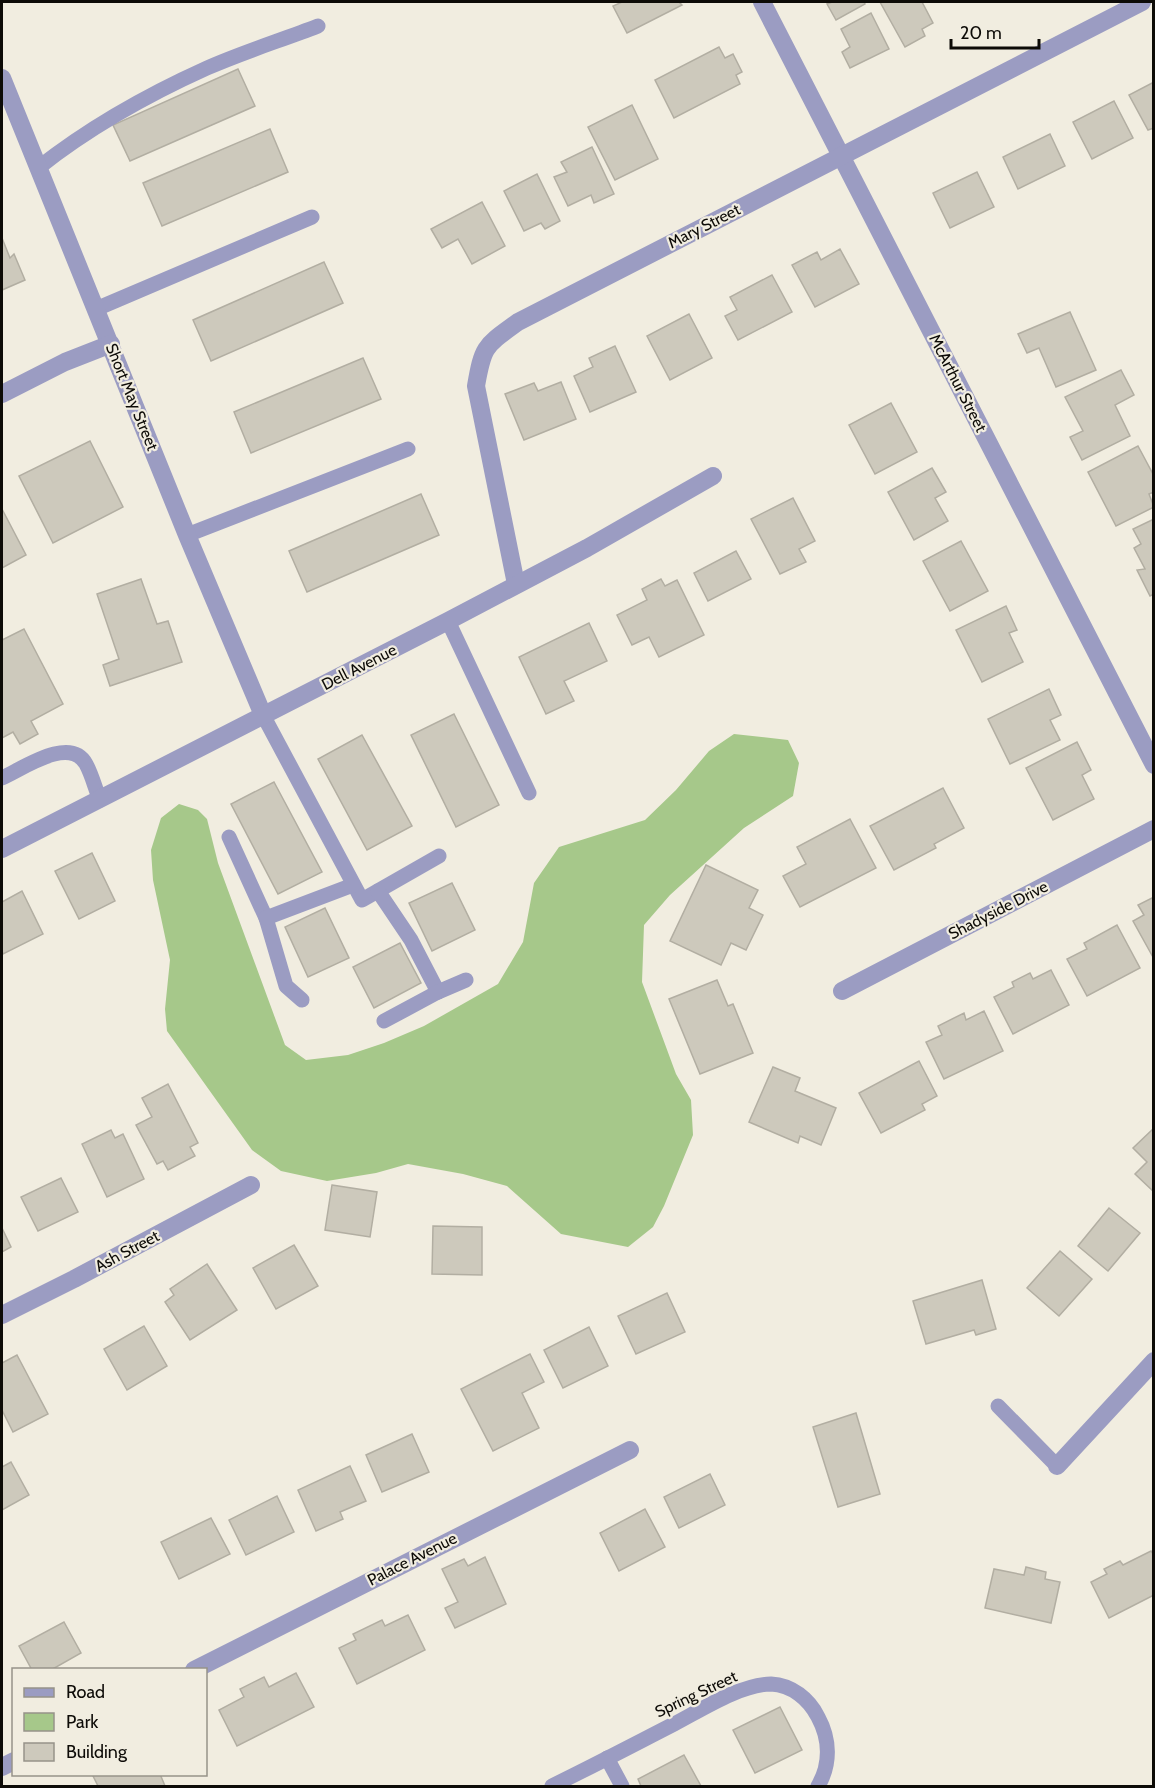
<svg xmlns="http://www.w3.org/2000/svg" width="1155" height="1788" viewBox="0 0 1155 1788" font-family="Cabin,sans-serif">
	<style>
		.green { fill: #a6c88a }
		.building { fill: #cdc9bc; stroke: #b2aea2; stroke-width: 1.5 }
		.lines { fill: none; stroke-linecap: round; stroke-linejoin: round }
		.service { stroke: #9b9cc2; stroke-width: 15 }
		.minor { stroke: #9b9cc2; stroke-width: 18 }
		.labels { text-anchor: middle; dominant-baseline: central; stroke-width: 4.5; stroke-linejoin: round; paint-order: stroke }
		.street-label { font-size: 16px; fill: #0d0b07; stroke: #f1ede0 }
	</style>
	<rect width="100%" height="100%" fill="#f1ede0"/>
	<path class="green" d="M734,734L788,740L799,763L793,796L744,828L670,895L644,925L642,982L676,1074L691,1100L693,1135L664,1206L653,1227L628,1247L561,1234L507,1186L463,1174L408,1164L376,1173L327,1181L281,1171L252,1150L167,1031L165,1009L170,960L153,880L151,850L161,818L179,804L198,810L207,819L218,863L285,1045L306,1060L348,1055L384,1043L424,1026L498,984L523,942L534,883L559,847L645,820L676,790L709,751Z"/>
	<g class="building">
		<path d="M622,2H679L682,5L627,33L613,6Z"/>
		<path d="M832,2H864L865,4L836,20L827,4Z"/>
		<path d="M880,2H922L933,23L922,29L925,36L905,47Z"/>
		<path d="M871,13L889,49L850,68L842,52L850,47L841,29Z"/>
		<path d="M719,47L725,58L733,54L742,72L736,75L740,84L674,118L655,80Z"/>
		<path d="M238,69L255,106L130,161L113,125Z"/>
		<path d="M1154,82V128L1148,130L1129,95Z"/>
		<path d="M1114,101L1133,138L1092,159L1073,122Z"/>
		<path d="M632,105L658,159L615,180L588,127Z"/>
		<path d="M270,129L288,172L162,226L143,183Z"/>
		<path d="M1050,134L1065,166L1018,189L1003,157Z"/>
		<path d="M592,147L614,194L594,203L591,195L568,206L554,177L567,172L561,162Z"/>
		<path d="M977,172L994,207L950,228L933,193Z"/>
		<path d="M537,174L560,221L545,229L541,223L524,231L504,191Z"/>
		<path d="M482,202L505,246L472,264L458,239L442,248L431,229Z"/>
		<path d="M2,238L10,258L14,254L25,280L2,290Z"/>
		<path d="M840,249L859,284L815,307L792,265L817,252L821,260Z"/>
		<path d="M324,262L343,303L211,361L193,320Z"/>
		<path d="M772,275L792,312L738,340L725,316L737,310L730,297Z"/>
		<path d="M1070,312L1096,370L1056,387L1039,348L1027,353L1018,334Z"/>
		<path d="M689,314L712,358L670,380L647,336Z"/>
		<path d="M615,346L636,392L590,412L574,376L593,367L589,358Z"/>
		<path d="M363,358L381,399L251,453L234,412Z"/>
		<path d="M1121,370L1134,395L1115,405L1130,436L1082,460L1070,437L1083,431L1065,397Z"/>
		<path d="M561,382L576,419L524,440L505,394L534,383L538,391Z"/>
		<path d="M891,403L917,452L875,474L849,425Z"/>
		<path d="M90,441L123,507L53,543L19,476Z"/>
		<path d="M1138,446L1154,476V492L1149,494L1154,507L1116,526L1088,472Z"/>
		<path d="M932,468L946,492L935,498L948,521L914,540L888,492Z"/>
		<path d="M421,494L439,535L307,592L289,551Z"/>
		<path d="M793,498L815,541L799,549L806,562L780,574L751,519Z"/>
		<path d="M2,509L26,555L2,568Z"/>
		<path d="M1154,519V594L1150,596L1137,570L1145,569L1134,548L1141,544L1133,529Z"/>
		<path d="M961,541L988,591L950,611L923,561Z"/>
		<path d="M736,551L751,579L708,601L694,573Z"/>
		<path d="M141,579L157,624L168,621L182,662L110,686L103,665L119,659L97,594Z"/>
		<path d="M661,579L665,586L677,580L704,635L659,657L649,637L632,645L617,615L647,600L642,589Z"/>
		<path d="M1006,606L1017,630L1009,633L1023,662L982,682L956,630Z"/>
		<path d="M589,623L607,661L564,681L574,701L546,714L519,657Z"/>
		<path d="M24,629L63,704L31,721L38,734L20,744L13,732L2,738V640Z"/>
		<path d="M1049,689L1061,715L1050,720L1060,740L1010,764L988,719Z"/>
		<path d="M454,714L499,805L456,827L411,735Z"/>
		<path d="M362,735L412,826L367,850L318,759Z"/>
		<path d="M1077,742L1091,770L1082,775L1094,799L1053,820L1026,768Z"/>
		<path d="M274,782L322,872L278,894L231,804Z"/>
		<path d="M943,788L964,828L934,844L936,848L894,870L870,826Z"/>
		<path d="M850,819L876,868L800,907L783,876L806,864L797,847Z"/>
		<path d="M92,853L115,901L79,919L55,871Z"/>
		<path d="M706,865L758,890L749,908L763,915L746,950L731,943L721,965L670,941Z"/>
		<path d="M452,883L475,930L432,951L409,903Z"/>
		<path d="M22,891L43,934L3,954L2,951V902Z"/>
		<path d="M1154,897V959L1133,921L1144,915L1138,905Z"/>
		<path d="M325,908L349,958L308,977L285,927Z"/>
		<path d="M1117,925L1140,968L1087,996L1067,959L1087,949L1084,943Z"/>
		<path d="M400,943L421,983L374,1008L353,967Z"/>
		<path d="M1051,970L1069,1005L1013,1034L994,997L1014,987L1012,982L1030,973L1033,979Z"/>
		<path d="M717,980L728,1006L733,1004L753,1053L700,1074L669,999Z"/>
		<path d="M984,1011L1003,1051L944,1079L926,1042L942,1035L938,1026L964,1013L966,1020Z"/>
		<path d="M919,1061L937,1096L922,1104L925,1110L881,1133L859,1093Z"/>
		<path d="M773,1067L800,1078L795,1091L836,1108L821,1145L800,1136L798,1143L749,1122Z"/>
		<path d="M168,1084L198,1143L190,1147L195,1156L168,1170L163,1161L157,1164L136,1125L152,1117L142,1098Z"/>
		<path d="M1154,1128V1192L1135,1174L1147,1162L1133,1148Z"/>
		<path d="M111,1130L115,1138L123,1134L144,1179L107,1197L82,1144Z"/>
		<path d="M61,1178L78,1212L38,1231L21,1197Z"/>
		<path d="M332,1185L377,1192L370,1237L325,1230Z"/>
		<path d="M1109,1208L1140,1233L1108,1271L1078,1246Z"/>
		<path d="M433,1226L482,1227V1275L432,1274Z"/>
		<path d="M2,1228L11,1247L2,1252Z"/>
		<path d="M294,1245L318,1286L276,1309L253,1268Z"/>
		<path d="M1060,1251L1092,1279L1059,1316L1027,1288Z"/>
		<path d="M207,1264L237,1310L190,1340L165,1302L174,1295L170,1289Z"/>
		<path d="M982,1280L996,1329L976,1335L974,1330L926,1344L913,1301Z"/>
		<path d="M667,1293L685,1332L636,1354L618,1316Z"/>
		<path d="M144,1326L167,1366L127,1390L104,1349Z"/>
		<path d="M589,1327L608,1366L563,1388L544,1350Z"/>
		<path d="M530,1354L544,1382L522,1393L539,1428L493,1451L461,1389Z"/>
		<path d="M17,1355L48,1414L13,1432L2,1410V1363Z"/>
		<path d="M856,1413L880,1494L838,1507L813,1427Z"/>
		<path d="M412,1434L429,1472L382,1492L366,1455Z"/>
		<path d="M11,1462L29,1495L2,1510V1467Z"/>
		<path d="M350,1466L366,1501L340,1512L343,1519L316,1531L298,1490Z"/>
		<path d="M710,1474L725,1505L679,1528L664,1497Z"/>
		<path d="M277,1496L294,1532L246,1555L229,1520Z"/>
		<path d="M645,1509L665,1547L619,1571L600,1533Z"/>
		<path d="M211,1518L230,1554L179,1579L161,1542Z"/>
		<path d="M1151,1551L1154,1555V1595L1109,1618L1091,1582L1107,1574L1104,1569L1120,1561L1123,1565Z"/>
		<path d="M485,1557L506,1604L455,1628L445,1608L458,1602L442,1569L464,1559L468,1566Z"/>
		<path d="M1026,1567L1046,1572L1045,1579L1060,1582L1051,1623L985,1608L994,1569L1024,1575Z"/>
		<path d="M408,1615L425,1650L357,1684L339,1648L356,1640L353,1634L382,1620L385,1626Z"/>
		<path d="M64,1622L81,1653L51,1670H32L19,1646Z"/>
		<path d="M296,1673L314,1707L237,1746L219,1710L244,1697L240,1689L264,1677L269,1687Z"/>
		<path d="M780,1707L802,1750L755,1773L733,1730Z"/>
		<path d="M684,1755L701,1786H641L638,1779Z"/>
		<path d="M92,1774H160L165,1786H98Z"/>
	</g>
	<g class="lines">
		<g class="service">
			<path d="M38,168C90,127 147,95 207,68C243,52 282,40 318,26"/>
			<path d="M96,309L312,217"/>
			<path d="M187,535L408,449"/>
			<path d="M448,621L529,793"/>
			<path d="M263,715L362,900L439,856"/>
			<path d="M2,778C22,769 70,735 86,764C92,775 95,788 100,800"/>
			<path d="M229,837L266,918L286,986L302,1000"/>
			<path d="M378,891L411,940L438,992"/>
			<path d="M266,918L353,885"/>
			<path d="M384,1021L438,992L466,980"/>
			<path d="M998,1406L1057,1466"/>
			<path d="M607,1758L622,1786"/>
			<path d="M552,1786C593,1766 633,1745 674,1724C701,1710 741,1684 771,1684C792,1685 809,1699 818,1717C830,1739 831,1764 818,1786"/>
		</g>
		<g class="minor">
			<path d="M762,2L1154,765"/>
			<path d="M2,78L187,535L263,715"/>
			<path d="M2,394L65,362L111,344"/>
			<path d="M516,584L476,386C483,345 485,346 518,322L1142,2"/>
			<path d="M2,849L448,621L587,548L713,476"/>
			<path d="M842,991L1154,829"/>
			<path d="M2,1315L74,1279L251,1185"/>
			<path d="M1057,1466L1154,1361"/>
			<path d="M194,1670L630,1450"/>
			<path d="M2,1767L14,1761"/>
		</g>
	</g>
	<g class="labels">
		<g class="street-label">
			<text transform="translate(704 226) rotate(-27)">Mary Street</text>
			<text transform="translate(958 383) rotate(63)">McArthur Street</text>
			<text transform="translate(132 397) rotate(68)">Short May Street</text>
			<text transform="translate(359 667) rotate(-27)">Dell Avenue</text>
			<text transform="translate(998 910) rotate(-27)">Shadyside Drive</text>
			<text transform="translate(127 1251) rotate(-28)">Ash Street</text>
			<text transform="translate(412 1559) rotate(-27)">Palace Avenue</text>
			<text transform="translate(696 1694) rotate(-25)">Spring Street</text>
		</g>
	</g>
	<rect width="1155" height="1788" fill="none" stroke="#0d0b07" stroke-width="6"/>
	<rect x="12" y="1668" width="195" height="108" fill="#f1ede0" stroke="#969389" stroke-width="1.5"/>
	<rect x="24" y="1688" width="30" height="9" fill="#9b9cc2" stroke="#969389" stroke-width="1.5"/>
	<text x="66" y="1698" font-size="18" fill="#0d0b07">Road</text>
	<rect x="24" y="1713" width="30" height="18" fill="#a6c88a" stroke="#969389" stroke-width="1.5"/>
	<text x="66" y="1728" font-size="18" fill="#0d0b07">Park</text>
	<rect x="24" y="1743" width="30" height="18" fill="#cdc9bc" stroke="#969389" stroke-width="1.5"/>
	<text x="66" y="1758" font-size="18" fill="#0d0b07">Building</text>
	<path d="M951 39v9h88v-9" fill="none" stroke="#0d0b07" stroke-width="3"/>
	<text x="960" y="39" font-size="18" fill="#0d0b07" stroke="#f1ede0" stroke-width="4.5" paint-order="stroke">20 m</text>
</svg>
